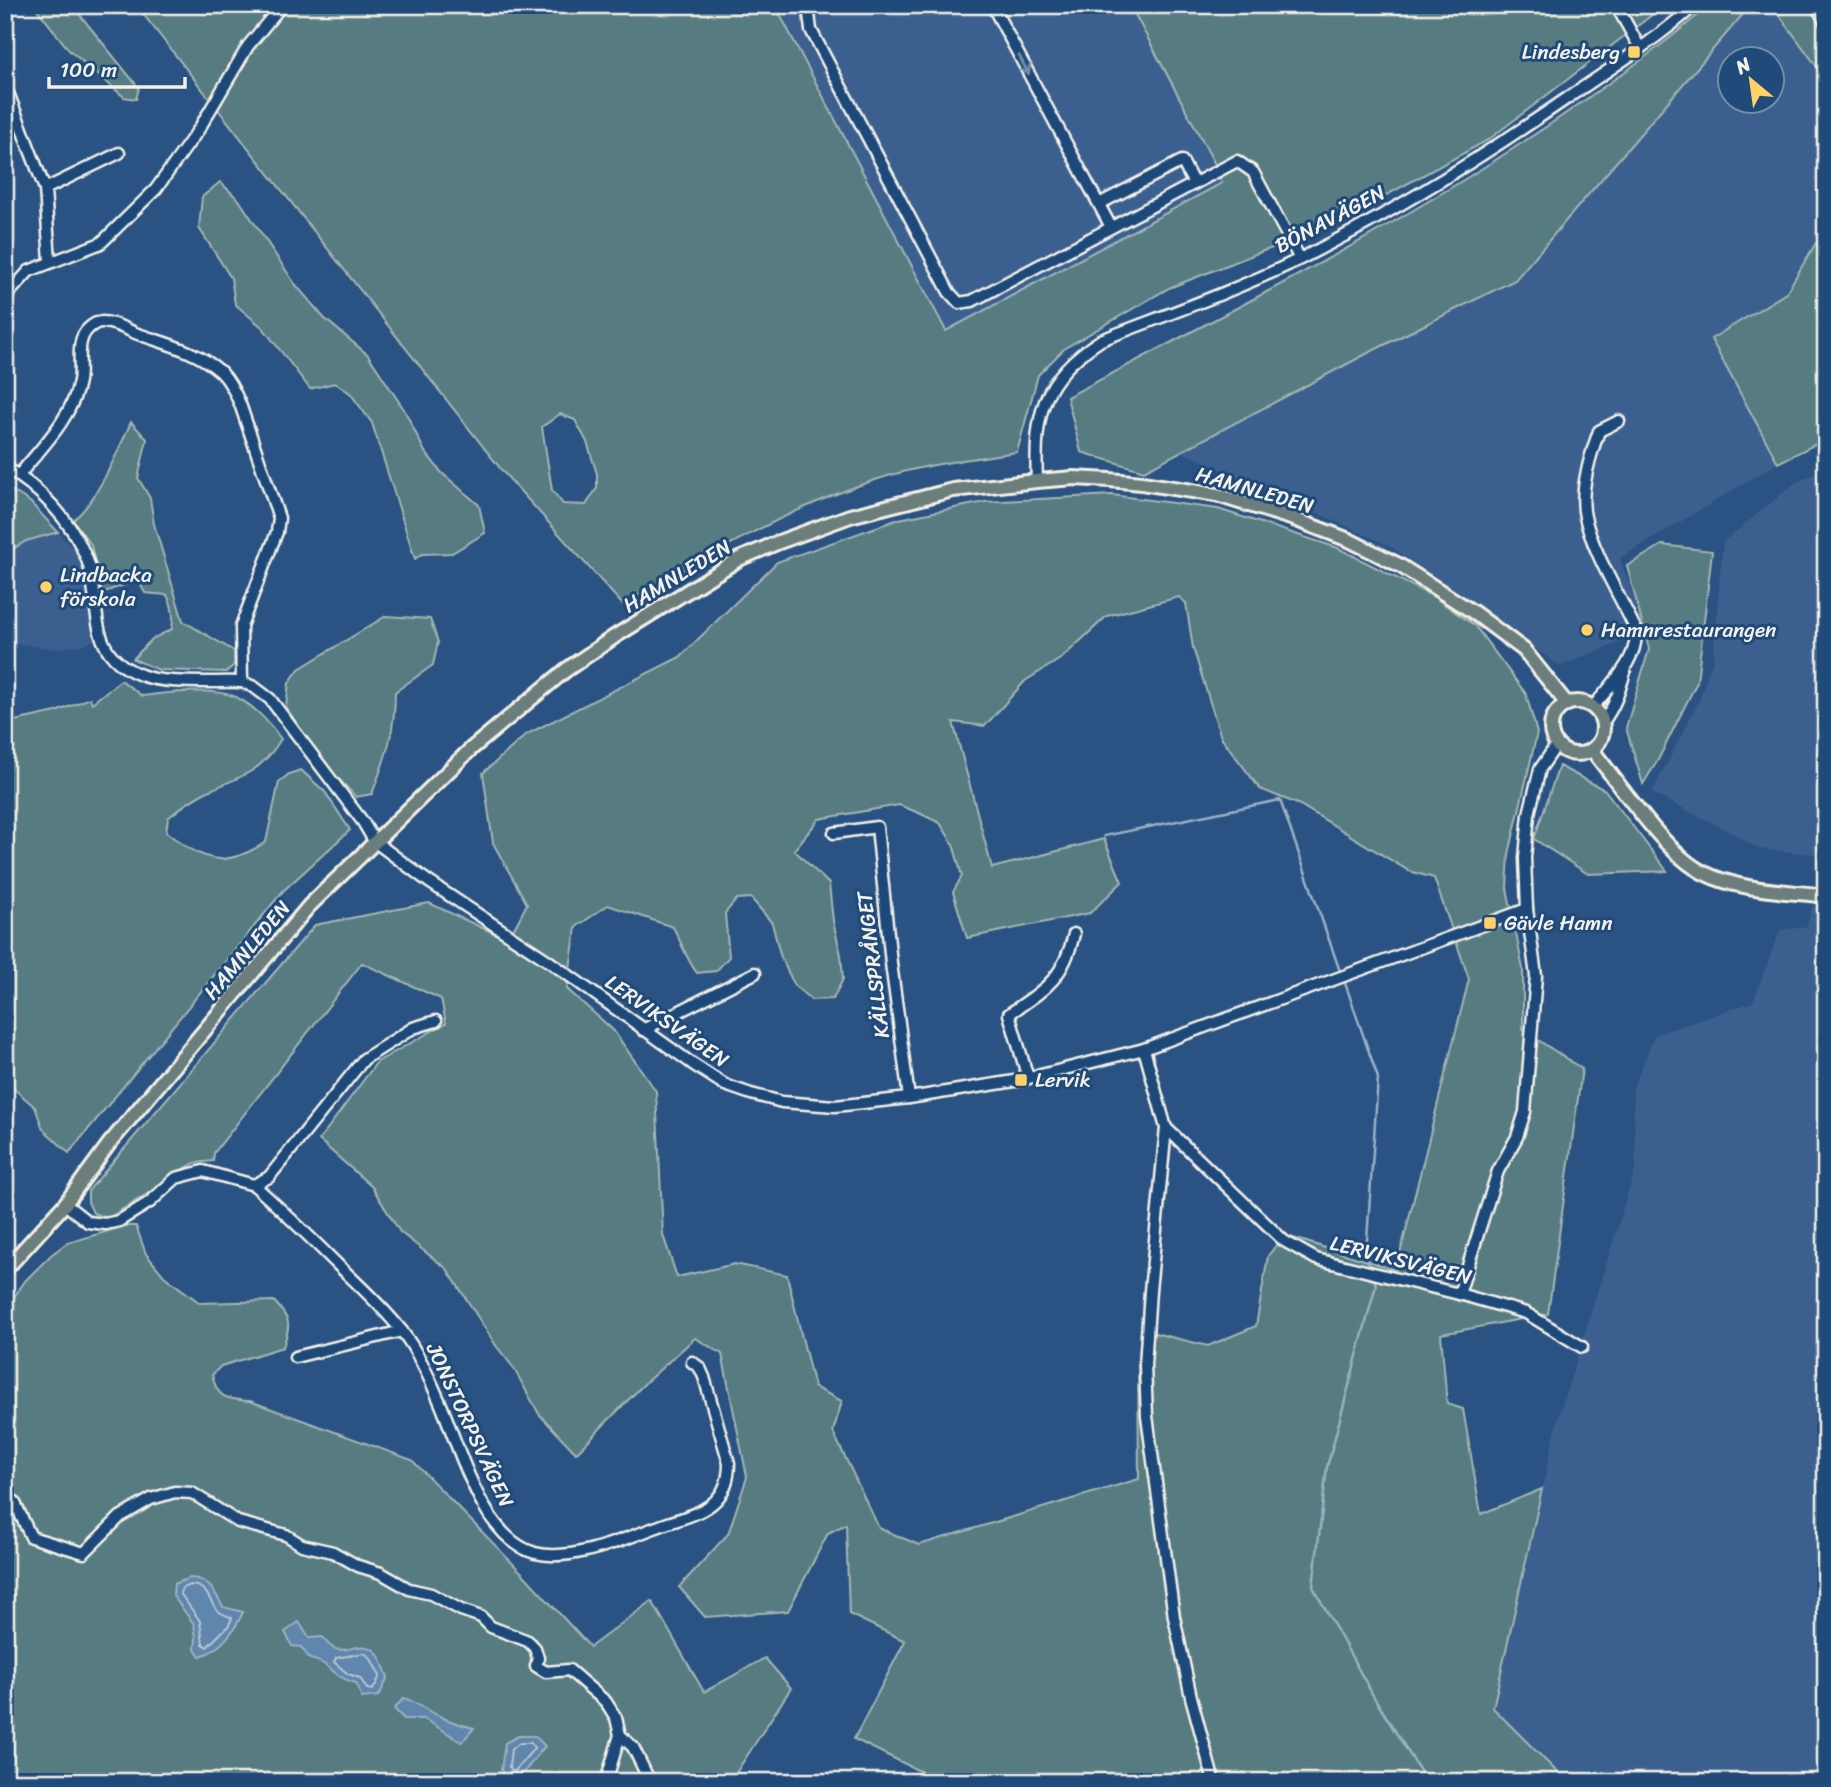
<svg xmlns="http://www.w3.org/2000/svg" width="1831" height="1787" viewBox="0 0 1831 1787" font-family="Sriracha,sans-serif">
	<style>
		.built { fill: #3b6190; fill-rule: evenodd }
		.green { fill: #567b81; stroke: #a5b6b4; stroke-width: 2; fill-rule: evenodd }
		.water { fill: #5f86ad; stroke: #9bb1c5; stroke-width: 2 }
		.lines { fill: none; stroke-linecap: round; stroke-linejoin: round }
		.shore { stroke: #b8c6d0; stroke-width: 2 }
		.stream { stroke: #9bb1c5; stroke-width: 2.5 }
		.minor-casing { stroke: #f4f1e8; stroke-width: 15 }
		.major-casing { stroke: #f4f1e8; stroke-width: 18 }
		.minor { stroke: #1f4a7a; stroke-width: 10 }
		.major { stroke: #6c7e7c; stroke-width: 12 }
		.oneway { stroke: #748da6 }
		.poi-dot { fill: #ffd166; stroke: #1f4a7a; stroke-width: 2.5 }
		.labels { text-anchor: middle; dominant-baseline: central; stroke-width: 6; stroke-linejoin: round; paint-order: stroke }
		.poi-label { font-size: 21px; fill: #f4f1e8; stroke: #1f4a7a; text-anchor: start }
		.street-label { font-size: 21px; fill: #f4f1e8; stroke: #1f4a7a }
	</style>
	<rect width="100%" height="100%" fill="#2a5383"/>
	<filter id="ink" filterUnits="userSpaceOnUse"><feTurbulence type="fractalNoise" baseFrequency=".0143" numOctaves="2"/><feDisplacementMap in="SourceGraphic" scale="14" xChannelSelector="R" yChannelSelector="G"/><feConvolveMatrix kernelMatrix="1 2 1 2 8 2 1 2 1" color-interpolation-filters="sRGB"/></filter>
	<g filter="url(#ink)">
		<g class="built">
			<path d="M775,5H1130L1218,170L1222,183L946,331Z"/>
			<path d="M1751,5H1772L1826,79V235L1816,243L1786,293L1711,339L1778,463L1620,558L1645,632L1560,666L1390,546L1181,451L1368,353L1515,280ZM1730,60H1772V102H1730Z"/>
			<path d="M1826,468V855L1759,849L1727,830L1652,793L1698,703L1713,660L1723,542L1794,484Z"/>
			<path d="M58,532L79,556L85,575L93,640L86,644L57,649L5,642V554L26,541Z"/>
			<path d="M1813,905L1826,909V1782H1567L1493,1708L1557,1423L1636,1167L1633,1088L1655,1035L1753,1002L1780,930L1807,927Z"/>
		</g>
		<g class="green">
			<path d="M34,5H72L139,88L136,99L124,97L69,50Z"/>
			<path d="M136,5H775L946,331L1222,183L1218,170L1130,5H1665L1488,140L1313,235L1263,251L1169,288L1065,348L1038,375L1017,452C970,459 921,465 875,480C788,508 702,560 622,604L504,473ZM560,414L575,420L587,442L597,474V488L586,505L563,504L552,490L542,427Z"/>
			<path d="M1709,5H1751L1515,280L1368,353L1144,471L1081,452L1067,397C1242,305 1421,216 1582,102C1626,71 1669,41 1709,5Z"/>
			<path d="M1772,5H1826V79Z"/>
			<path d="M220,182L239,200L295,284L324,318L368,355L405,411L425,452L442,473L479,505L485,533L452,553L422,554L415,559L372,423L350,393L335,383L310,389L263,328L235,304L231,278L199,228L202,197Z"/>
			<path d="M1826,235V439L1778,463L1711,339L1786,293L1816,243Z"/>
			<path d="M131,422L147,439L138,478L150,498L154,524L183,621L234,651V665L226,672L159,670L133,659L152,639L172,629C174,616 173,607 167,595L145,593L138,580L102,593L91,545L73,520C96,503 119,449 131,422Z"/>
			<path d="M5,486L30,502L58,532L26,541L5,554Z"/>
			<path d="M1112,495L1218,509L1338,548L1434,597L1475,626L1526,694L1537,733L1509,854L1507,888L1523,969V1030L1582,1069L1548,1314L1441,1334L1447,1404L1463,1409L1481,1514L1542,1489L1493,1708L1567,1782H932L936,1779L854,1739L905,1641L849,1614L846,1524L828,1533L788,1611L705,1617L679,1587L728,1534L747,1477L722,1354L695,1338L645,1383L576,1453L539,1414L513,1367L497,1347L447,1269L400,1232L372,1187L319,1140L377,1062L446,1023L441,999L362,963L214,1153L213,1161L195,1163L171,1175L158,1187L108,1218L93,1213L88,1202V1191L315,925L429,903L508,940L527,904L493,843L483,773L527,734L680,657L777,562L899,519L985,502ZM1179,597L1186,603L1193,648L1221,737L1260,789L1300,805L1409,871L1434,878L1469,979L1396,1270L1284,1235L1268,1256L1256,1326L1208,1346L1154,1333L1138,1360L1139,1479L919,1545L879,1528L833,1432L842,1401L814,1387L787,1275L735,1264L677,1277L663,1235L656,1091L613,1030L567,989L576,927L608,905L673,927C682,943 686,959 697,973L716,971L729,957L725,913L737,899L751,898L772,923L781,958L795,986L811,1000L833,999L843,979L841,955L833,921L829,884L794,850L819,819L899,805L919,813L940,823L953,844L962,876L953,892L967,938L1090,913L1122,882L1104,839L992,868L953,722L985,726L1025,681L1062,658L1107,616Z"/>
			<path d="M1662,545L1712,551L1697,682L1658,760L1643,784L1626,728L1649,649L1627,566Z"/>
			<path d="M386,616L430,619L438,642L433,665L395,692C395,732 386,757 372,794L356,797L320,759L286,707L289,683L299,669Z"/>
			<path d="M121,680L142,696C167,693 214,687 236,697C254,706 270,723 281,739C261,772 243,776 210,790C195,797 181,807 168,818L166,832C204,861 223,870 266,842L279,782L289,774L301,770L325,792L350,830L283,891L69,1153L43,1129L35,1107L5,1081V830L12,828L5,827V723L56,712L90,698L92,703Z"/>
			<path d="M1559,766L1605,790L1667,871L1588,874L1534,839Z"/>
			<path d="M126,1226H136L146,1254L164,1276L200,1303L274,1301C291,1320 291,1323 283,1347L221,1366L212,1375C218,1400 227,1399 250,1401L412,1460L525,1576L590,1647L652,1601L704,1692L765,1658L791,1688L730,1782H5V1324L13,1316L12,1300L25,1281L51,1255L67,1243Z"/>
		</g>
		<g class="water">
			<path d="M190,1578C208,1578 215,1592 223,1607L243,1612C235,1630 220,1651 200,1656L195,1649L196,1638L194,1624L173,1596L174,1584Z"/>
			<path d="M299,1622L309,1638L323,1637C339,1665 358,1636 375,1651C381,1656 384,1669 388,1677L379,1696L362,1698L356,1683C333,1678 332,1663 310,1659L301,1647L292,1646L285,1632Z"/>
			<path d="M404,1698C416,1702 424,1709 435,1714C448,1721 461,1725 474,1728L462,1742L424,1719H404L394,1709Z"/>
			<path d="M518,1736H535L545,1746L516,1782H509L501,1770L505,1743Z"/>
		</g>
		<g class="lines">
			<g class="shore">
				<path d="M191,1585C207,1586 208,1598 216,1609C220,1614 227,1615 232,1618L229,1625L207,1647L203,1644L200,1621L180,1593L182,1588Z"/>
				<path d="M364,1653L370,1657L380,1676L373,1690L367,1689L360,1678L348,1674L334,1662L336,1658Z"/>
				<path d="M520,1743H531L534,1748L515,1771H512L509,1767L511,1749Z"/>
			</g>
			<g class="stream">
				<path d="M1104,836L1280,800L1341,974"/>
				<path d="M1344,980L1378,1078L1366,1255L1371,1271"/>
				<path d="M1373,1277L1376,1285L1327,1467L1313,1587L1375,1699L1422,1774L1432,1782"/>
			</g>
			<g class="minor-casing">
				<g id="minor">
					<path d="M817,5L809,14L811,30L949,292L959,303L972,301L1237,161L1253,172L1300,259"/>
					<path d="M992,5L1111,227"/>
					<path d="M1616,5L1640,48"/>
					<path d="M1816,5L1826,23"/>
					<path d="M5,85L45,189L50,261"/>
					<path d="M45,189L119,153"/>
					<path d="M1099,204L1182,161L1194,184"/>
					<path d="M5,302L9,293L29,271L101,243L156,189L199,129L248,46L282,5"/>
					<path d="M5,467C39,487 71,520 86,557C104,601 82,653 141,675C165,685 214,681 242,682L254,687L270,699L363,822L374,841L429,882L550,962L694,1065L725,1085L751,1094L782,1102L835,1106L909,1098L1021,1080L1144,1049L1527,909"/>
					<path d="M19,475C41,448 73,417 79,381C82,364 75,341 88,329C92,325 97,322 102,322C115,322 127,330 138,334C167,344 197,351 221,372C230,381 235,392 240,404L279,518L277,532L241,626L242,682"/>
					<path d="M1037,481C1034,414 1042,378 1101,340C1168,314 1238,290 1302,258C1394,212 1482,157 1566,99C1610,69 1656,40 1695,5"/>
					<path d="M1593,707C1610,686 1641,657 1635,628C1619,595 1593,552 1585,517C1579,491 1590,456 1599,431L1619,421"/>
					<path d="M1603,722C1615,706 1620,690 1625,671"/>
					<path d="M834,833L877,827L891,963L909,1098"/>
					<path d="M643,1030L755,973"/>
					<path d="M1144,1049L1166,1128L1150,1291L1145,1365L1147,1416L1174,1617L1191,1697L1214,1782"/>
					<path d="M1028,1078L1009,1014C1045,989 1063,980 1074,934"/>
					<path d="M1166,1128L1284,1241L1316,1259L1459,1294L1526,1313L1582,1347"/>
					<path d="M254,1185C283,1211 311,1238 338,1265C360,1286 383,1307 401,1330C417,1350 429,1377 439,1400C459,1445 481,1538 535,1553C575,1563 630,1536 668,1523C702,1512 729,1504 729,1463L704,1377L700,1368L692,1362"/>
					<path d="M65,1204L88,1222L105,1224L119,1221L150,1202L176,1178L203,1171L254,1185L269,1177L364,1059L413,1028L436,1021"/>
					<path d="M1459,1294L1498,1171L1517,1137L1525,1112L1536,976L1527,909L1525,858L1529,814L1540,769L1557,744"/>
					<path d="M295,1357L402,1331"/>
					<path d="M5,1498L14,1501L31,1537L84,1553L120,1517L151,1499L175,1492L192,1493L238,1522L286,1535L302,1545L333,1552L358,1566L381,1573L409,1589L431,1594L461,1610L481,1617L491,1627L528,1641L535,1648L538,1658L536,1666L546,1672L569,1670L606,1702L616,1718L620,1735L633,1747L650,1782"/>
					<path d="M606,1782L620,1735"/>
				</g>
			</g>
			<g class="major-casing">
				<g id="major">
					<circle cx="1577" cy="728" r="26"/>
					<path d="M1592,750C1620,784 1666,855 1704,873C1740,891 1786,891 1826,896"/>
					<path d="M5,1270L65,1204L109,1144L309,906L471,749L566,670L614,637L739,559L779,542L850,516L953,490L1037,481L1074,478L1110,480L1142,483L1217,495L1294,519L1349,540L1399,565L1473,612L1524,650L1567,704"/>
				</g>
			</g>
			<use href="#minor" class="minor"/>
			<use href="#major" class="major"/>
		</g>
		<defs><path id="oneway-shaft" d="M-6 0H5M1.5-3L5.5 0L1.5 3" fill="none" stroke-width="1.6" stroke-linecap="round" stroke-linejoin="round" transform="scale(1.75)"/></defs>
		<use class="oneway" href="#oneway-shaft" transform="translate(1024 65) rotate(62)"/>
	</g>
	<g class="poi-dot">
		<rect x="1627" y="45" width="14" height="14" rx="3.5"/>
		<circle cx="46" cy="587" r="7"/>
		<circle cx="1587" cy="630" r="7"/>
		<rect x="1483" y="916" width="14" height="14" rx="3.5"/>
		<rect x="1014" y="1073" width="14" height="14" rx="3.5"/>
	</g>
	<g class="labels">
		<g class="poi-label">
			<text x="1620" y="52" text-anchor="end">Lindesberg</text>
			<text x="60" y="575">Lindbacka<tspan x="60" dy="24">förskola</tspan></text>
			<text x="1601" y="630">Hamnrestaurangen</text>
			<text x="1504" y="923">Gävle Hamn</text>
			<text x="1035" y="1080">Lervik</text>
		</g>
		<g class="street-label">
			<text transform="translate(1330 219) rotate(-28)">BÖNAVÄGEN</text>
			<text transform="translate(1255 490) rotate(16)">HAMNLEDEN</text>
			<text transform="translate(677 576) rotate(-31)">HAMNLEDEN</text>
			<text transform="translate(247 950) rotate(-50)">HAMNLEDEN</text>
			<text transform="translate(873 965) rotate(-97)">KÄLLSPRÅNGET</text>
			<text transform="translate(667 1021) rotate(35)">LERVIKSVÄGEN</text>
			<text transform="translate(1401 1260) rotate(14)">LERVIKSVÄGEN</text>
			<text transform="translate(470 1425) rotate(65)">JONSTORPSVÄGEN</text>
		</g>
	</g>
	<rect width="1831" height="1787" fill="none" stroke="#1f4a7a" stroke-width="28"/>
	<rect x="14" y="14" width="1803" height="1759" fill="none" stroke="#f4f1e8" stroke-width="2.5" filter="url(#ink)"/>
	<g transform="translate(1751 80) rotate(331)"><circle r="33" fill="#1f4a7a" stroke="#748da6" stroke-width="2"/>
	<path d="M0-5L12 26L0 18L-12 26Z" fill="#ffd166"/>
	<text y="-10" font-size="19" font-weight="bold" text-anchor="middle" fill="#f4f1e8">N</text>
	</g>
	<path d="M49 77v10h136v-10" fill="none" stroke="#f4f1e8" stroke-width="3.5"/>
	<text x="60" y="77" font-size="21" fill="#f4f1e8" stroke="#1f4a7a" stroke-width="5" paint-order="stroke">100 m</text>
</svg>
